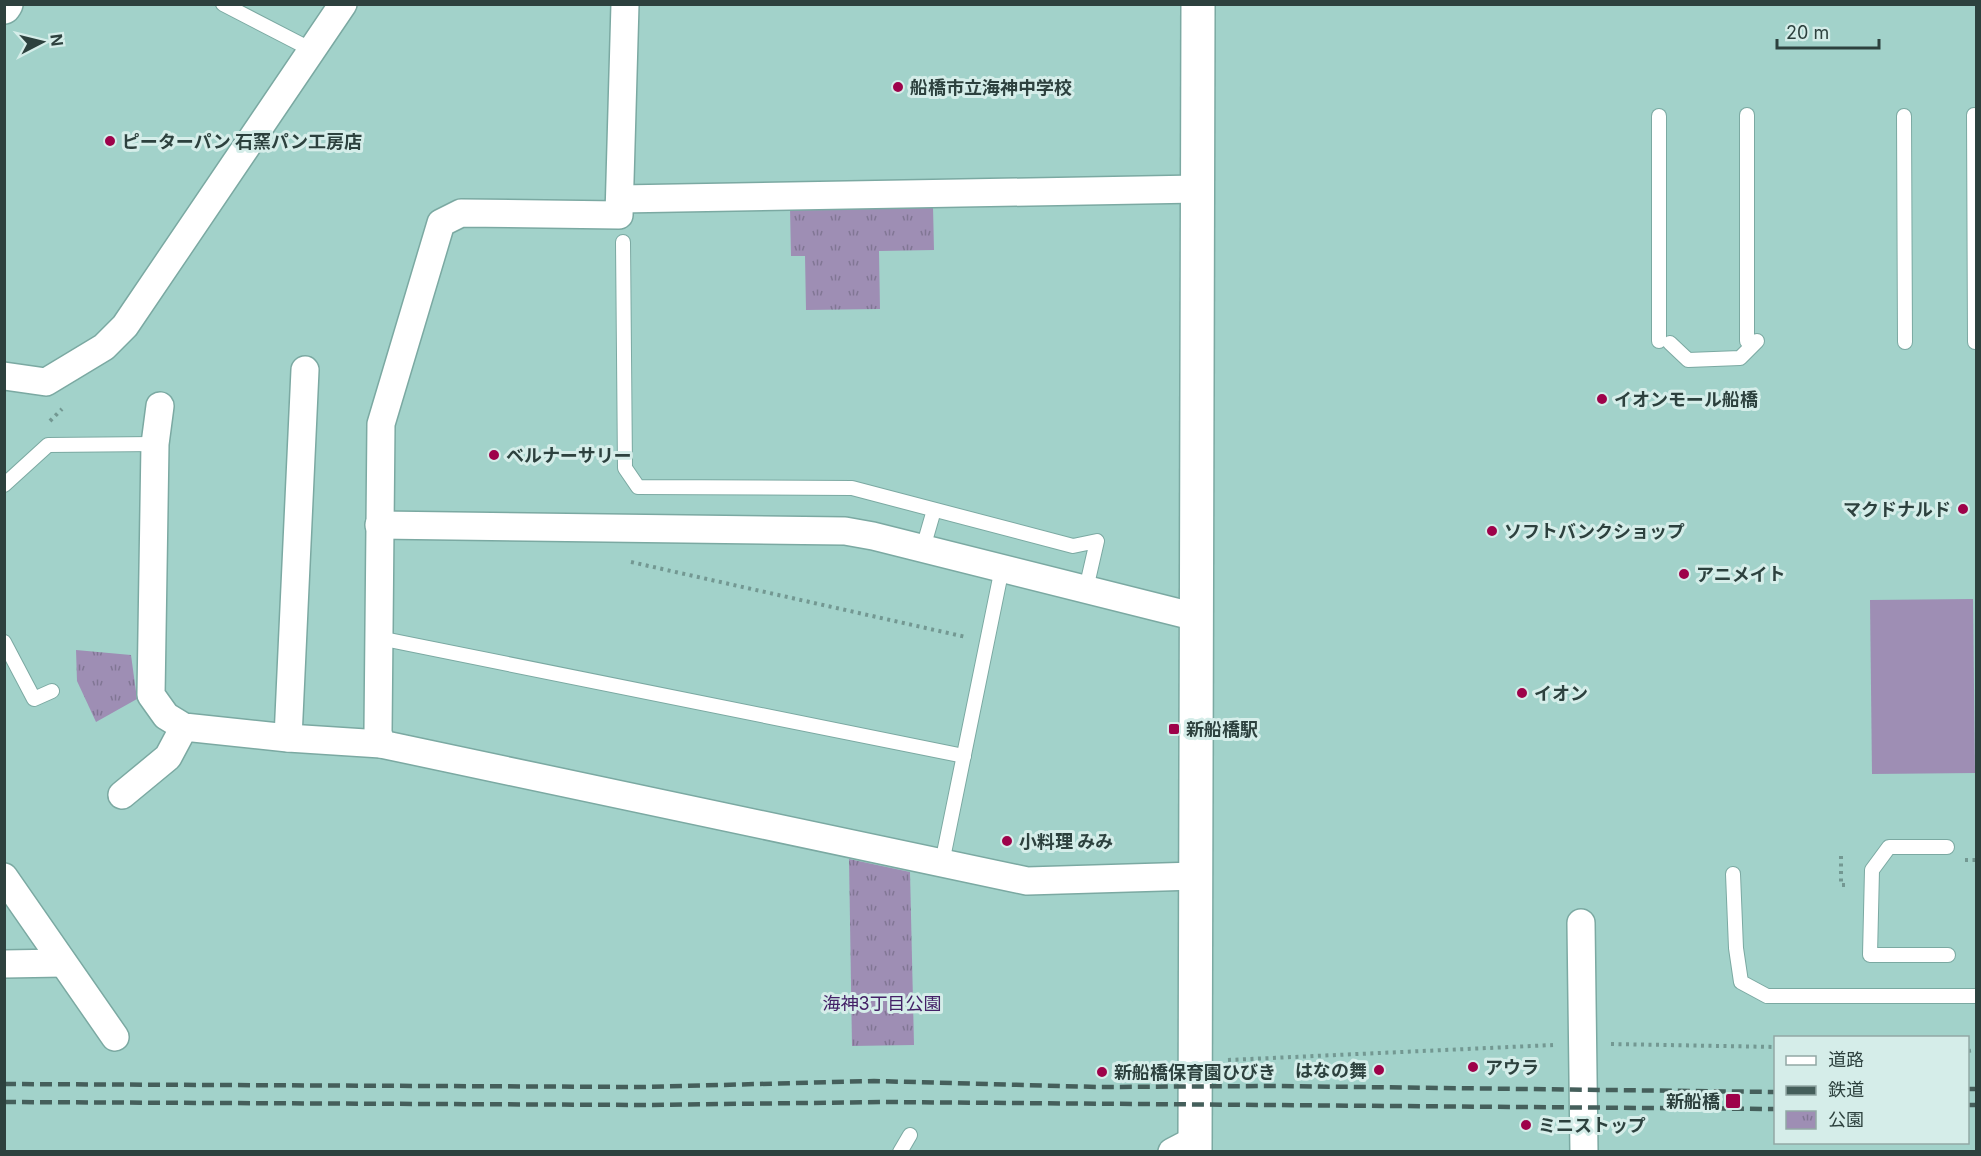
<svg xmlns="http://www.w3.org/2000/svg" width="1981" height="1156" viewBox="0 0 1981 1156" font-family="Inter,'Noto Sans JP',sans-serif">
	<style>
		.park { fill: url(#park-tufts) }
		.garden { fill: #9e8eb4 }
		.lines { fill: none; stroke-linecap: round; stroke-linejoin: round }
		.lane-casing { stroke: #7ba9a2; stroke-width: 16 }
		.street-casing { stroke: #7ba9a2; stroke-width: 30 }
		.secondary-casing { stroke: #7ba9a2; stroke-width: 36 }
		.primary-casing { stroke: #7ba9a2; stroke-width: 36 }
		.path { stroke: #739892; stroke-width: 4; stroke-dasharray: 3 4.5; stroke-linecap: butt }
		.lane { stroke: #fff; stroke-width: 14 }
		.street { stroke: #fff; stroke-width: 27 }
		.secondary { stroke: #fff; stroke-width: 33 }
		.primary { stroke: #fff; stroke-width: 33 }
		.rail { stroke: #455f5b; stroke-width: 4.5; stroke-dasharray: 12 6; stroke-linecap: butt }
		.poi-dot { fill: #9e024a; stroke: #d5ede9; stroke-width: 2 }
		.labels { text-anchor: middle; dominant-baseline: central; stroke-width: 6; stroke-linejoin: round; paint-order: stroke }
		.poi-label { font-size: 18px; font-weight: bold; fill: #2d413e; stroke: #d5ede9; text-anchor: start }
		.park-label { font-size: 18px; fill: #442167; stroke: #d5ede9 }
	</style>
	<defs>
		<pattern id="park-tufts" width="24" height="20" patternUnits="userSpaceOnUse" patternTransform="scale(1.5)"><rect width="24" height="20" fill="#9e8eb4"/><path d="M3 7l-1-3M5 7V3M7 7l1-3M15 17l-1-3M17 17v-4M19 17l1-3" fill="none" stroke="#817694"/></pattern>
	</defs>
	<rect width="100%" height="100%" fill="#a2d2ca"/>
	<g class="park">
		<path d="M933,206L934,250L879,251L880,309L806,310L805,256H791L790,208Z"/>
		<path d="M76,650L131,655L137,699L96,722L77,681Z"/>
		<path d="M849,859L910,872L914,1045L852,1046Z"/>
	</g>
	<path class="garden" d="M1973,599L1975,773L1872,774L1870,600Z"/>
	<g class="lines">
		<g class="lane-casing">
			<g id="lane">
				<path d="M223,4L312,50"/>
				<path d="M1974,115L1975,342"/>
				<path d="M1904,116L1905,342"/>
				<path d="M623,242L625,468L638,487L852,488L1073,546L1097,541L1086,589"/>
				<path d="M1659,341V116"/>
				<path d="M1747,341V115"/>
				<path d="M1670,343L1688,360L1740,358L1757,341"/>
				<path d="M4,485L48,445L155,444"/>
				<path d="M923,548L934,510"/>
				<path d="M379,638L964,756"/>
				<path d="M4,642L34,699L52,691"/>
				<path d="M1947,847H1889L1872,870L1870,955H1948"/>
				<path d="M942,863L1002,568"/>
				<path d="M1733,874L1736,948L1741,982L1767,996H1976"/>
				<path d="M900,1152L910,1135"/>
			</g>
		</g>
		<g class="street-casing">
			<g id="street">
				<path d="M625,4L619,215L461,213L441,223L381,424L378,732L381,744L1027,881L1196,876"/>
				<path d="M620,199L1198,189"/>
				<path d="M4,376L46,382L104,347L125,326L343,4"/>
				<path d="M160,406L155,444L151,695L166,716L184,727L288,738L381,744"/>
				<path d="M379,525L845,531L873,536L1196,617"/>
				<path d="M288,738L305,370"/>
				<path d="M122,795L168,757L184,727"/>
				<path d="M4,877L115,1037"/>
				<path d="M1581,923L1584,1152"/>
				<path d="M4,964L63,963"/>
				<path d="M1172,1152L1195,1140"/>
			</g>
		</g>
		<g class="secondary-casing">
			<path id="secondary" d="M1195,1152L1198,4"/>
		</g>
		<g class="primary-casing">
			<path id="primary" d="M4,7L6,4"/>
		</g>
		<g class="path">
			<path d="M50,421L62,409"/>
			<path d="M631,562L966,637"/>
			<path d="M1841,856V885H1848"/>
			<path d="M1965,860H1976"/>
			<path d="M1611,1044L1776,1047"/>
			<path d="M1968,1051L1976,1050"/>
			<path d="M1228,1060L1553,1045"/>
		</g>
		<use href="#lane" class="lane"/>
		<use href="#street" class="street"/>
		<use href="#secondary" class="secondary"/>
		<use href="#primary" class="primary"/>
		<g class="rail">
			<path d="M4,1084L642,1087L874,1081L1098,1087L1276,1086L1776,1092"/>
			<path d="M1968,1089H1976"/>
			<path d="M4,1102L646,1105L884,1102L1776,1109"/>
			<path d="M1968,1105H1976"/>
		</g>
	</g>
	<g class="poi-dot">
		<circle cx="898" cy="87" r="6"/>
		<circle cx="110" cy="141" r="6"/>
		<circle cx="1602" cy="399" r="6"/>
		<circle cx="494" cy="455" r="6"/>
		<circle cx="1963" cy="509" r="6"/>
		<circle cx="1492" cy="531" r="6"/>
		<circle cx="1684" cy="574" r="6"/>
		<circle cx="1522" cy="693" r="6"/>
		<rect x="1168" y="723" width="12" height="12" rx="3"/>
		<circle cx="1007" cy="841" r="6"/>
		<circle cx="1473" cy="1067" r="6"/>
		<circle cx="1379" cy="1070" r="6"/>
		<circle cx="1102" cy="1072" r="6"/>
		<rect x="1725" y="1093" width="16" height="16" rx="3"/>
		<circle cx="1526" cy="1125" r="6"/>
	</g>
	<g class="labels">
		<g class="poi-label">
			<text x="910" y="87">船橋市立海神中学校</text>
			<text x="122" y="141">ピーターパン 石窯パン工房店</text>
			<text x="1614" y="399">イオンモール船橋</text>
			<text x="506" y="455">ベルナーサリー</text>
			<text x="1951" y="509" text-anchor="end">マクドナルド</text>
			<text x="1504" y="531">ソフトバンクショップ</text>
			<text x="1696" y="574">アニメイト</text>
			<text x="1534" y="693">イオン</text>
			<text x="1186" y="729">新船橋駅</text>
			<text x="1019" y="841">小料理 みみ</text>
			<text x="1485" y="1067">アウラ</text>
			<text x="1367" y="1070" text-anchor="end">はなの舞</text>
			<text x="1114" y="1072">新船橋保育園ひびき</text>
			<text x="1720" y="1101" text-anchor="end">新船橋</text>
			<text x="1538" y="1125">ミニストップ</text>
		</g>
		<g class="park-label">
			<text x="882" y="1003">海神3丁目公園</text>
		</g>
	</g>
	<rect width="1981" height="1156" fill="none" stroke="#2d413e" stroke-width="12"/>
	<rect x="1774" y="1036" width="195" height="108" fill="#d5ede9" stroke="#92a8a5" stroke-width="1.5"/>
	<rect x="1786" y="1056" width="30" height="9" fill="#ffffff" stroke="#92a8a5" stroke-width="1.5"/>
	<text x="1828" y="1066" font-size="18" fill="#2d413e">道路</text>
	<rect x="1786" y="1086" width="30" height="9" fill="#455f5b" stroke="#92a8a5" stroke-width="1.5"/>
	<text x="1828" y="1096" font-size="18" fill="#2d413e">鉄道</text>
	<rect x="1786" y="1111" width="30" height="18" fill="url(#park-tufts)" stroke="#92a8a5" stroke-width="1.5"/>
	<text x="1828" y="1126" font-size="18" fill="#2d413e">公園</text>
	<g transform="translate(42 42) rotate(83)" stroke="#d5ede9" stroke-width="4.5" paint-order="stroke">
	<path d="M0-4.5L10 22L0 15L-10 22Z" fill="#2d413e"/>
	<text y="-9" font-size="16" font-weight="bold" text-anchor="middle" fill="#2d413e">N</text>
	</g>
	<path d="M1777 39v9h102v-9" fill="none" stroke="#2d413e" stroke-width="3"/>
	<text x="1786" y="39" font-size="18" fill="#2d413e" stroke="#d5ede9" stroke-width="4.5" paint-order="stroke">20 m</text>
</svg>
